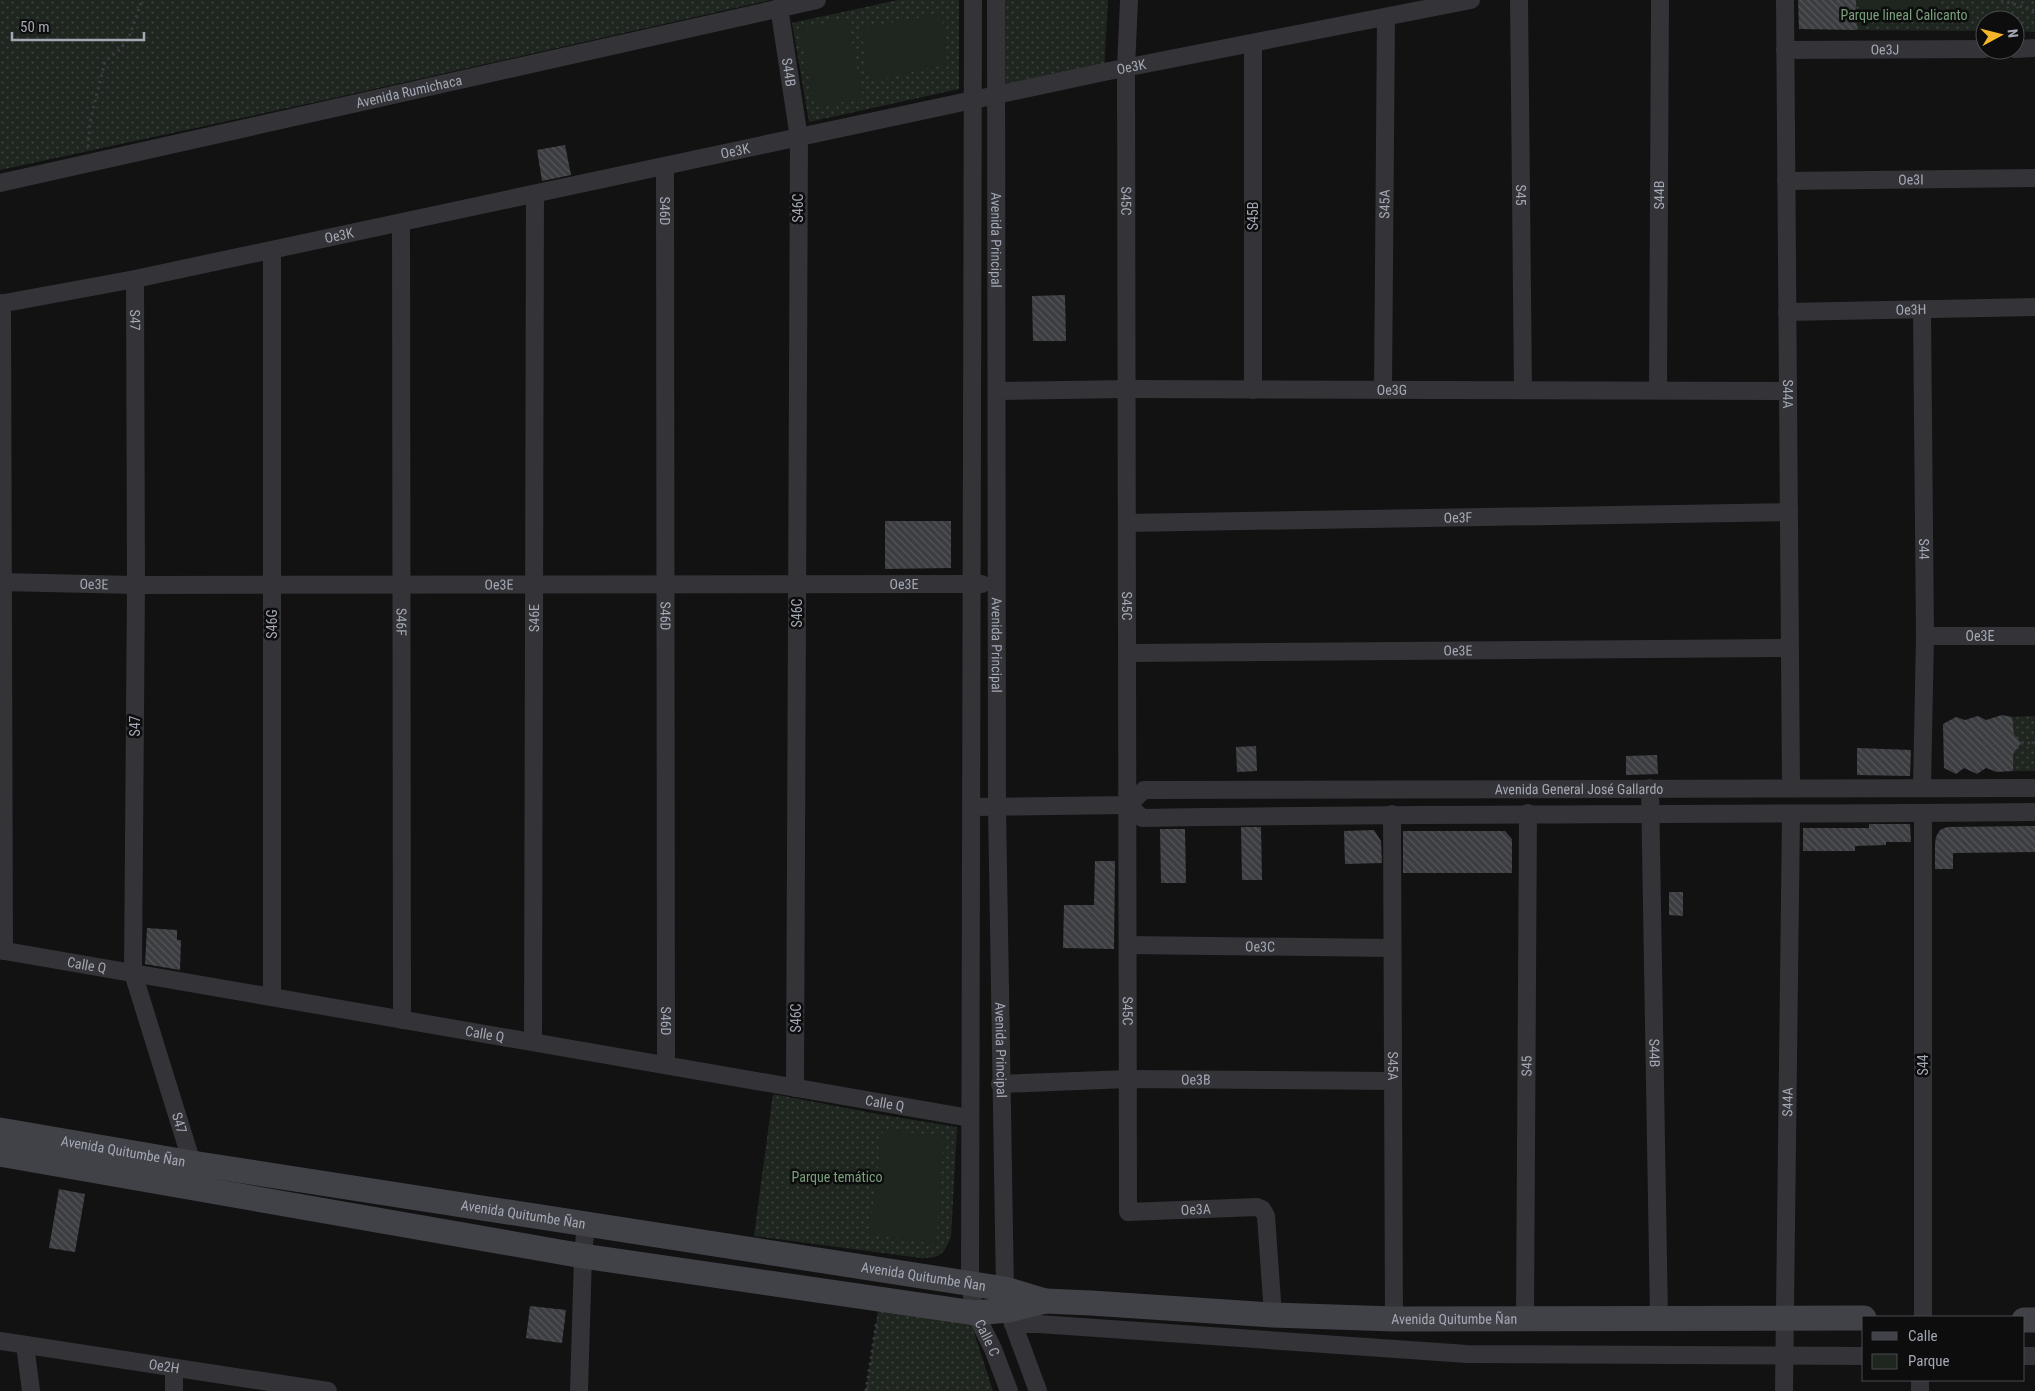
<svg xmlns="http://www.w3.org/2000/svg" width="2035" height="1391" viewBox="0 0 2035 1391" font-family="'Roboto Condensed',sans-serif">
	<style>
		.green { fill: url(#green-dots) }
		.pitch { fill: #1e261f }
		.building { fill: url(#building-back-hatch) }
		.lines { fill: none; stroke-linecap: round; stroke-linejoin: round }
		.path { stroke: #393a3f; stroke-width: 3; stroke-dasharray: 2.5 4; stroke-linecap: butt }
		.street { stroke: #333338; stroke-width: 18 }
		.secondary { stroke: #414248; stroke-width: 25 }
		.labels { text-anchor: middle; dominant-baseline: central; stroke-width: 5; stroke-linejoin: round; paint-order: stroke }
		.park-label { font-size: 14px; fill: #79a07c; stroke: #0d0d0e }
		.street-label { font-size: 14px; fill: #a3a8b4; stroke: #0d0d0e }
	</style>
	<defs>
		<pattern id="green-dots" width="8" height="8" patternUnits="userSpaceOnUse" patternTransform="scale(1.25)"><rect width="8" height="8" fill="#1e261f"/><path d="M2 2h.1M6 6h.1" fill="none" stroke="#3c433d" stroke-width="1.8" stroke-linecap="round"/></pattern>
		<pattern id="building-back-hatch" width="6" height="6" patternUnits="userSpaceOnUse" patternTransform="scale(1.25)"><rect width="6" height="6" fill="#3c3d40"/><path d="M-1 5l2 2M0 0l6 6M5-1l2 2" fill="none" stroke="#555659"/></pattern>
	</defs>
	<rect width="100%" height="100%" fill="#121213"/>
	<g class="green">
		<path d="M0,0H771L316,102L0,170Z"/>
		<path d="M898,0H959V89L809,122L792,23Z"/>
		<path d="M996,0H1108L1104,72L995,96Z"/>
		<path d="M1856,0H2035V32L2015,31V20H1985V31L1857,30Z"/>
		<path d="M2035,716V771H2013L2012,717Z"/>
		<path d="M773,1094L883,1115L957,1127L951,1237C943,1255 941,1258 921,1258L754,1236Z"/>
		<path d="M878,1311L971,1323L993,1391H866Z"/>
	</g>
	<g class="pitch">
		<path d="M1861,0H1938L1939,17H1862Z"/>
		<path d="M942,14L946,64L869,82L861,28Z"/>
		<path d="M847,18L863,98L815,107L799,29Z"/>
		<path d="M883,1129L944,1137L936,1244L869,1234Z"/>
	</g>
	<g class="building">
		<path d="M1798,0H1856L1857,30L1799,29Z"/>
		<path d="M565,145L571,175L542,181L537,150Z"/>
		<path d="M1065,295L1066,341H1033L1032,296Z"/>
		<path d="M885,521H951V568L885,569Z"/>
		<path d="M2002,715L2012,717L2014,735L2021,743L2013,754V771L1997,772L1986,768L1977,774L1964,768L1956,774L1944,768L1943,724L1956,717L1965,720L1978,716L1986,720Z"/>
		<path d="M1256,746L1257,771L1237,772L1236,747Z"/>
		<path d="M1857,748L1911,750L1910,776L1857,775Z"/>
		<path d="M1657,755L1658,774L1626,775V756Z"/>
		<path d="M1869,824H1910L1911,842H1886V845L1855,846V851H1803V828H1869Z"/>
		<path d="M2035,826V852L1953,853V869H1935V844L1936,837L1940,830L1947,827Z"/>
		<path d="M1241,827H1261L1262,880H1242Z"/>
		<path d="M1160,829H1185L1186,883H1161Z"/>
		<path d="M1374,830L1381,841L1382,863L1345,864L1344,831Z"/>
		<path d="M1403,831H1505L1512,839V873H1403Z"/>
		<path d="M1095,861H1115L1114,949L1063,948L1064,905H1094Z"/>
		<path d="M1669,892H1683V916L1669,915Z"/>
		<path d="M147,928L177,930V940H181L180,970L145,964Z"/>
		<path d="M59,1189L85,1194L75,1252L49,1248Z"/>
		<path d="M530,1306L566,1310L562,1343L526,1338Z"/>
	</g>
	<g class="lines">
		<g class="path">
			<path d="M2001,0L2035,11"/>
			<path d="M88,147L90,122L105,61L118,51L128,40L142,0"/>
			<path d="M2021,743H2035"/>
			<path d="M866,1391L877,1320"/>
		</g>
		<g class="street">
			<path id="s1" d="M973,0L970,1284L975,1313L993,1349L1009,1391"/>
			<path id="s2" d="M996,0L997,807L1005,1291L1008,1310L1038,1391"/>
			<path id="s3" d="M1129,0L1126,68L1128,1212L1257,1207L1262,1209L1266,1216L1273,1315"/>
			<path id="s4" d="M1519,0L1523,390"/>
			<path id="s5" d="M1785,0L1791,788"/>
			<path id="s6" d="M779,7L799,138L795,1088"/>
			<path d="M2015,49L2035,48"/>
			<path id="s7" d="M1785,50L1985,49"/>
			<path id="s8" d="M665,166L666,1065"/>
			<path id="s9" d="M1786,181L2035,178"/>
			<path id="s10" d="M0,183L817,0"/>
			<path id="s11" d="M401,223L402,1020"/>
			<path id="s12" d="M135,279L136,585L133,973L192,1163"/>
			<path d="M2,303L4,951"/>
			<path id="s13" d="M0,304L135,279L1104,72L1471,0"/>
			<path id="s14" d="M1922,309L1925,636L1922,788"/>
			<path id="s15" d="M1787,312L2035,307"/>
			<path d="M1253,390V43"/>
			<path id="s16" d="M1383,390L1386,17"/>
			<path id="s17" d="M1658,390L1660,0"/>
			<path id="s18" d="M997,391L1127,389L1788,391"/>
			<path id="s19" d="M1127,523L1789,512"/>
			<path id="s20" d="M0,582L136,585L982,584"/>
			<path id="s21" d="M1925,636H2035"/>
			<path id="s22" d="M1127,653L1790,648"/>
			<path id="s23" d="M1650,788L1659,1318"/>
			<path d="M1128,805L1142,818C1440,813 1737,815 2035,812"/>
			<path id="s24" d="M971,807L1128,805L1144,790L2035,788"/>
			<path id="s25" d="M1392,814L1394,1319"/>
			<path id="s26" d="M1128,945L1392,948"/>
			<path id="s27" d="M0,950L970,1118"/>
			<path d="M272,997V250"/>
			<path id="s28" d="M533,1042L535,194"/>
			<path id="s29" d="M1000,1084L1128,1079L1393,1081"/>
			<path d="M1923,1317V813"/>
			<path id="s30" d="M1525,1318L1528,813"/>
			<path d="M1013,1324H1039L1467,1354L1864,1356"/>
			<path id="s31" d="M0,1341L328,1391"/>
			<path d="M25,1345L31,1391"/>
			<path d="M2024,1356H2035"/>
			<path d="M174,1391V1368"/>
			<path d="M579,1391L583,1256L586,1223"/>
			<path id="s32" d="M1784,1391L1791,814"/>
			<path d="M1920,1391V1380"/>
		</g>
		<g class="secondary">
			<path id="s33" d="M0,1130L192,1163L1005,1289L1045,1301"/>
			<path id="s34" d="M0,1154L583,1256L975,1313L1008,1310L1045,1301L1091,1303L1273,1315L1394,1319L1864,1318"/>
			<path d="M2024,1320H2035"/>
		</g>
	</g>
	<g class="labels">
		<g class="park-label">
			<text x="1904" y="15">Parque lineal Calicanto</text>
			<text x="837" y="1177">Parque temático</text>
		</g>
		<g class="street-label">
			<text stroke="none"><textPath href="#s7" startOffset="100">Oe3J</textPath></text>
			<text stroke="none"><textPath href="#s13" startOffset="1156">Oe3K</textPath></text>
			<text stroke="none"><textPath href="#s6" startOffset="66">S44B</textPath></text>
			<text stroke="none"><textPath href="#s10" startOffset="419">Avenida Rumichaca</textPath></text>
			<text stroke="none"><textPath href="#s13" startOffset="751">Oe3K</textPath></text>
			<text stroke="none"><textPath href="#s9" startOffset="125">Oe3I</textPath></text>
			<text stroke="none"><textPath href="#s4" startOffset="195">S45</textPath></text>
			<text stroke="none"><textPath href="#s17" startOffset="195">S44B</textPath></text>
			<text stroke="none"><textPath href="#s3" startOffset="201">S45C</textPath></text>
			<text stroke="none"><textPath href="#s16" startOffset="186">S45A</textPath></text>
			<text transform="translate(798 208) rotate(-90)">S46C</text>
			<text stroke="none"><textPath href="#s8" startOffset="45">S46D</textPath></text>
			<text transform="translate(1253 216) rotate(-90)">S45B</text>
			<text stroke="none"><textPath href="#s13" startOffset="346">Oe3K</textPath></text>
			<text stroke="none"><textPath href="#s2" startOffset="240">Avenida Principal</textPath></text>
			<text stroke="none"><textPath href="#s15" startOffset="124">Oe3H</textPath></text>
			<text stroke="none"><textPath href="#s12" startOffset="41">S47</textPath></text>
			<text stroke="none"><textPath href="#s18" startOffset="395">Oe3G</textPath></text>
			<text stroke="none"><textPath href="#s5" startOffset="394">S44A</textPath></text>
			<text stroke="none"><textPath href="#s19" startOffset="331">Oe3F</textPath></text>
			<text stroke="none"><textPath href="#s14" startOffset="240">S44</textPath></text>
			<text stroke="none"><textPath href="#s20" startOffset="94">Oe3E</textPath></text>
			<text stroke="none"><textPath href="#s20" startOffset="499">Oe3E</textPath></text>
			<text stroke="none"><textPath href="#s20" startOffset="904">Oe3E</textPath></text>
			<text stroke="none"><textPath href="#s3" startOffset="606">S45C</textPath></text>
			<text transform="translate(797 613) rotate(-90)">S46C</text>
			<text stroke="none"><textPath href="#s8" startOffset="450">S46D</textPath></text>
			<text stroke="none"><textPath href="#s28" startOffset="424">S46E</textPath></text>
			<text stroke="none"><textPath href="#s11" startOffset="399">S46F</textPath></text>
			<text transform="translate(272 624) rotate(-90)">S46G</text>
			<text stroke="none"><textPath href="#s21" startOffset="55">Oe3E</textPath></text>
			<text stroke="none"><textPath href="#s2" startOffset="645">Avenida Principal</textPath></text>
			<text stroke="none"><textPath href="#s22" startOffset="331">Oe3E</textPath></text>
			<text transform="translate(135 726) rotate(-90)">S47</text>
			<text stroke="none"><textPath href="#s24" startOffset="614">Avenida General José Gallardo</textPath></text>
			<text stroke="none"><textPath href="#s26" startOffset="132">Oe3C</textPath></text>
			<text stroke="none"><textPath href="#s27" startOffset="88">Calle Q</textPath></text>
			<text stroke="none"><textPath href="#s3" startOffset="1011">S45C</textPath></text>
			<text transform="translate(796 1018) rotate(-90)">S46C</text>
			<text stroke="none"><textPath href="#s8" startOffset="855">S46D</textPath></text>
			<text stroke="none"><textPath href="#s27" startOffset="492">Calle Q</textPath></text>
			<text stroke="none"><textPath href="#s2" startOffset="1050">Avenida Principal</textPath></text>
			<text stroke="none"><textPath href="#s23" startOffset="265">S44B</textPath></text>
			<text transform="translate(1923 1065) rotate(-90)">S44</text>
			<text stroke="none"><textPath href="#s25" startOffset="252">S45A</textPath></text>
			<text stroke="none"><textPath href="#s30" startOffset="252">S45</textPath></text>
			<text stroke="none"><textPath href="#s29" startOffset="196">Oe3B</textPath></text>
			<text stroke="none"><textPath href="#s27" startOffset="898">Calle Q</textPath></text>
			<text stroke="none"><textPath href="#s32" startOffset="289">S44A</textPath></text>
			<text stroke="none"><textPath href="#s12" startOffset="851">S47</textPath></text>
			<text stroke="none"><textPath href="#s33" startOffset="125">Avenida Quitumbe Ñan</textPath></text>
			<text stroke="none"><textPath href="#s3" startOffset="1280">Oe3A</textPath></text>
			<text stroke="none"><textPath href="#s33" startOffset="530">Avenida Quitumbe Ñan</textPath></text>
			<text stroke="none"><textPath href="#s33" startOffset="935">Avenida Quitumbe Ñan</textPath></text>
			<text stroke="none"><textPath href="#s34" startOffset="1469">Avenida Quitumbe Ñan</textPath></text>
			<text stroke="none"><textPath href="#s1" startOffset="1341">Calle C</textPath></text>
			<text stroke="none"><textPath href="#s31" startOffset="166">Oe2H</textPath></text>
		</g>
	</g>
	<rect x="1862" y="1316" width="162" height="65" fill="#0d0d0e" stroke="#494b50"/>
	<rect x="1872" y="1332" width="25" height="8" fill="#414248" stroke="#494b50"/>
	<text x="1908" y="1341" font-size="15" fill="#a3a8b4">Calle</text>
	<rect x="1872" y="1354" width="25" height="15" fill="#1e261f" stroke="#494b50"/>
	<text x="1908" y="1366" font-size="15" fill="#a3a8b4">Parque</text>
	<g transform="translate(2000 35) rotate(83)"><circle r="24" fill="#0d0d0e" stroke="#494b50"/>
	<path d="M0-4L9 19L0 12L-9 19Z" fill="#f5b528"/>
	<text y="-8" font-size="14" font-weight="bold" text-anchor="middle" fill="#a3a8b4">N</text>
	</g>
	<path d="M12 32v8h132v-8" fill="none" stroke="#a3a8b4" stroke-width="2.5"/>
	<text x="20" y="32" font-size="15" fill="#a3a8b4" stroke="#0d0d0e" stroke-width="4" paint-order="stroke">50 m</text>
</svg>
